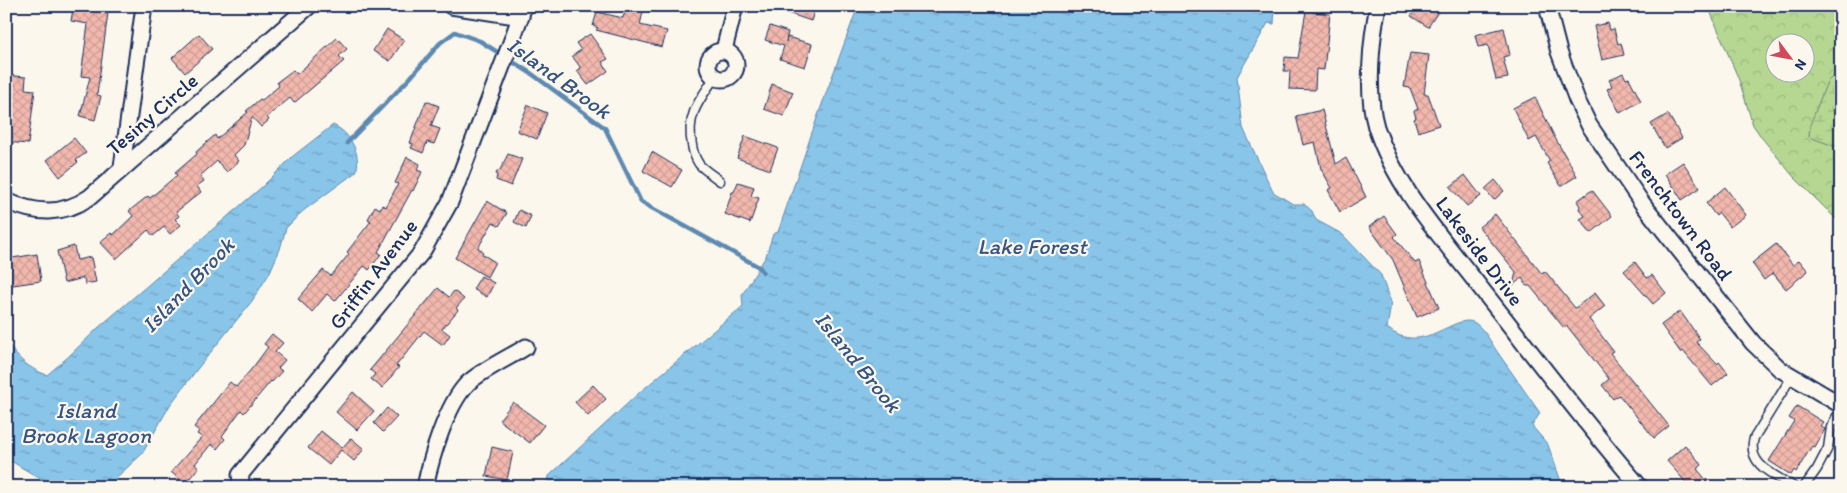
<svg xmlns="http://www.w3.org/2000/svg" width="1847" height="493" viewBox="0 0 1847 493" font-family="Itim,sans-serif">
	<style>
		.forest { fill: url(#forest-crowns); stroke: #688378; fill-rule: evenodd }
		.wetland { fill: url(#wetland-marsh); stroke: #688378 }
		.water { fill: url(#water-ripples); stroke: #5d89b1 }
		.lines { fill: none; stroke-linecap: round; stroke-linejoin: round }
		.stream { stroke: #5d89b1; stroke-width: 4.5 }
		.building { fill: url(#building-cross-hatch); stroke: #1b2f5e }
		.lane-casing { stroke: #1b2f5e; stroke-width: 11 }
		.street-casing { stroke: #1b2f5e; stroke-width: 19 }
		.lane { stroke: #fbf7ec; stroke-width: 8 }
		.street { stroke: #fbf7ec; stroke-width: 15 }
		.labels { text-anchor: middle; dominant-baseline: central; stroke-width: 4.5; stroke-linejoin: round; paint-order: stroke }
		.street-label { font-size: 21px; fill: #1b2f5e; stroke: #fbf7ec }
		.water-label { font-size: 22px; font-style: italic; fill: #365481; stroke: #fbf7ec }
	</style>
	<defs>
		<pattern id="forest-crowns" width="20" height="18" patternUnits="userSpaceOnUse" patternTransform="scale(1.25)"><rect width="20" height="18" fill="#b5d791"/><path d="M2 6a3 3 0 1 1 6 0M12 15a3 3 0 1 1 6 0" fill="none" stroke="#9bb97f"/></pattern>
		<pattern id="wetland-marsh" width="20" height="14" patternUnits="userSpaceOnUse" patternTransform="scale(1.25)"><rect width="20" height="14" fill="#b5d791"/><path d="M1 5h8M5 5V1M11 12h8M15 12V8" fill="none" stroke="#9bb97f"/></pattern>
		<pattern id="water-ripples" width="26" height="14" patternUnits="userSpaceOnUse" patternTransform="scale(1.25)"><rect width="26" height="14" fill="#89c5e9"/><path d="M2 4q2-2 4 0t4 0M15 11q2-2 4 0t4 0" fill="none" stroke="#6fa0c0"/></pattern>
		<pattern id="building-cross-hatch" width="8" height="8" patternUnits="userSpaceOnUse" patternTransform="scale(1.25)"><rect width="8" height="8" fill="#f2b8ad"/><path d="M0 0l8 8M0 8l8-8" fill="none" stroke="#cf9e97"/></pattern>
	</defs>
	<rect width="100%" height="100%" fill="#fbf7ec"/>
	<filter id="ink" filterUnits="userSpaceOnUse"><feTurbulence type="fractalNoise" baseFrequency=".02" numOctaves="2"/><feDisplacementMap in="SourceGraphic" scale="10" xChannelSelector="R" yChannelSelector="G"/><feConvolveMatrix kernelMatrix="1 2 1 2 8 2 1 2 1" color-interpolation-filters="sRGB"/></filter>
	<g filter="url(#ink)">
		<path class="forest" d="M1708,6H1841V224L1793,176L1762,138L1753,125L1739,80ZM1774,42H1804V72H1774Z"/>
		<path class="wetland" d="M1841,68V145L1834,146L1809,137L1810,125L1827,82Z"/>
		<g class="water">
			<path d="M858,6H1275L1274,24L1268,23L1237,77L1243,128L1273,192L1293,204H1304L1312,211L1316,220L1342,234L1381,275L1391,304L1387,328C1423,358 1455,311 1475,323C1484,329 1491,342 1496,350C1511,371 1525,392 1540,413L1532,426L1548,445L1563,487H547L549,476L640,392L743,306L742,295L766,256L773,234L778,232L817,118Z"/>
			<path d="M333,125C350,132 362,155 356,172L303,211L286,228L280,249L269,274L252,301L198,368L170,405L142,454L106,487H54L6,458V340C15,357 29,369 47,375L68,357L98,328L263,186L293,156Z"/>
		</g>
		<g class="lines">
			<path class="stream" d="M347,143L410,78L440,43L455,32L480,41L532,74L605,128L641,202L759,267L763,272"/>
		</g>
		<g class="building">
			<path d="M774,6H816L811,21L773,8Z"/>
			<path d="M1418,6H1442L1428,27L1411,16Z"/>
			<path d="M626,8L643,12L640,25L667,31L662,47L596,30L598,28L593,26L597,12L623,18Z"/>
			<path d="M73,9L108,13L97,95L101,96L95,120L80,116L90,77L81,76L88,24L71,21Z"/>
			<path d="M1306,11L1330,14L1324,70L1316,69L1315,90L1289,89L1290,71H1284L1285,57L1298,58Z"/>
			<path d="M1608,23L1610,30L1614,29L1618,44L1621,43L1624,55L1602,60L1594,26Z"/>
			<path d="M770,26L788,32L786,42L787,37L812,44L805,67L780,59L784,46L765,40Z"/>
			<path d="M1504,28L1510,55L1503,57L1508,78L1496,80L1488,45L1478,47L1475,35Z"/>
			<path d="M387,29L404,40L390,61L373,51Z"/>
			<path d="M199,34L212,49L185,73L172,58Z"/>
			<path d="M590,34L608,59L602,62L608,71L588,85L577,71L581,68L572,56L581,50L576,43Z"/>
			<path d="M337,38L347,49L339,56L344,61L294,103L290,98L267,117L269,120L261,127L252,117L244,145L234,155L239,161L227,172L217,161L200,176L204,181L197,186L201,192L176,212L179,216L175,219L181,225L170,234L164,227L153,236L148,230L116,259L100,242L111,233L113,235L133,216L129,211L148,196L150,198L177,175L175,173L197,154L196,152L215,135L217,139L248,112L246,111L260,99L262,100L279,86L277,82L293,70L297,74Z"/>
			<path d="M1410,53L1429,55L1424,94H1428L1439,125L1418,132L1414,119L1416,118L1414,111L1418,109L1410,88L1404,87Z"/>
			<path d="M1623,73L1626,79L1629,78L1641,101L1620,113L1607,89L1612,86L1609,80Z"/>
			<path d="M6,75L26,77L25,89L35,90L28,144L6,142Z"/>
			<path d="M772,84L793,92L784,116L764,109Z"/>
			<path d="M1535,97L1555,138L1577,176L1561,186L1547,163L1550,161L1536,137L1529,141L1513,108Z"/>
			<path d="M426,101L439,106L431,126L440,129L434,144L427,142L423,153L411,148L413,144L410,143Z"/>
			<path d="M528,105L547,113L537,139L517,131Z"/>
			<path d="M1322,110L1336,164L1346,158L1366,197L1340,212L1328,190L1332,188L1321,169L1315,142L1303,145L1296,116Z"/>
			<path d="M1668,114L1682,138L1665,148L1651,124Z"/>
			<path d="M745,136L778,148L770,170L737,158Z"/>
			<path d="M74,138L86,153L76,160L78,162L60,177L47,160Z"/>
			<path d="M652,152L682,170L672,187L643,171Z"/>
			<path d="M508,154L522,159L511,186L496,180L497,175L496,173L500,170Z"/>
			<path d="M407,157L420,164L417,170L422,172L413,191L412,190L378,252L381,254L369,270L364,266L335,301L327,294L312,312L298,299L323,270L331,276L349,254L347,252L371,221L368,219L375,206L380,209L382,205L386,207L398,184L395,183Z"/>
			<path d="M1683,162L1700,188L1682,200L1665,174Z"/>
			<path d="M1465,175L1481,196L1467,206L1450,187Z"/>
			<path d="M1495,180L1504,191L1494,200L1485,189Z"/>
			<path d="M738,182L754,187L751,196L759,198L750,223L725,214L732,192H734Z"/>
			<path d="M1725,187L1746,215L1730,227L1719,213L1716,216L1706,203Z"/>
			<path d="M1592,190L1612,216L1591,233L1580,219L1585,216L1579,209L1580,206L1577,201Z"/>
			<path d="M487,201L507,213L499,226L493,222L478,248L483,251L482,254L495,262L487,277L455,258Z"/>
			<path d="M519,210L531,216L526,228L514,222Z"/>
			<path d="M1495,214L1542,274L1545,271L1575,308L1595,293L1605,306L1589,319L1613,351L1610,353L1669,426L1654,438L1619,395L1613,399L1602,385L1609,379L1567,326L1564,328L1530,286H1527L1522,278L1513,285L1516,272L1479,227Z"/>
			<path d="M1384,216L1397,234L1394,237L1415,263L1419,261L1439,308L1417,317L1393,260L1369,227Z"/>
			<path d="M1776,244L1793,265L1799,260L1808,271L1786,289L1773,273L1764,280L1752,263Z"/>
			<path d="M74,246L77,260L91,257L96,282L85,284L84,278L64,283L57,251Z"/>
			<path d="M37,254L41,281L6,286V259Z"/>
			<path d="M1635,262L1647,278L1652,275L1666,293L1653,304L1624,271Z"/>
			<path d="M481,276L494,283L487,297L473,289Z"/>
			<path d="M438,288L449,297L454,291L464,299L456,308L458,310L442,329L450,335L443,345L424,331L396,366L399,367L382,388L371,379L375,374L370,370Z"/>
			<path d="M1680,311L1700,339L1696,342L1717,364L1719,362L1728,373L1712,386L1683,351L1681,353L1661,325Z"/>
			<path d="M272,334L283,343L275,352L285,360L278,368L282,371L272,382L271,381L244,413L241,410L222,436L225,439L217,449L211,444L195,464L199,467L185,484L171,472L202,437L197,434L199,431L194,427L230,382L236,387L254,366L268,347L264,344Z"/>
			<path d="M593,385L606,399L588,416L575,402Z"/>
			<path d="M353,392L374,411L357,430L336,412Z"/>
			<path d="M513,402L544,425L530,443L499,420Z"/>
			<path d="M1797,406L1823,422L1820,426L1825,429L1815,447L1812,446L1796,472L1794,470L1791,475L1769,461L1794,421L1789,418Z"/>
			<path d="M387,408L397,417L383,432L374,423Z"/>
			<path d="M321,431L342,448L351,438L364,449L354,461L341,450L329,465L308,448Z"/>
			<path d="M1685,445L1702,465L1697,469L1712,487H1690L1667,461Z"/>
			<path d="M492,447L513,452L507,480L486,476Z"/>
		</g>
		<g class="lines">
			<g class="lane-casing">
				<g id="lane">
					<path d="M715,77C699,101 686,115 692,145C693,152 695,158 699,164C704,170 714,176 720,181"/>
					<path d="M1792,376L1754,438C1746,465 1775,475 1794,487"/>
					<path d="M1804,487L1817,469L1828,448L1831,427L1841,408"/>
				</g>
			</g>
			<g class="street-casing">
				<g id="street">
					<path d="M451,6L521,17"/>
					<path d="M1378,6C1371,40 1366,93 1376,127C1396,189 1444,240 1483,291C1535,357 1585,424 1640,487"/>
					<path d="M1547,6L1559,52L1577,100L1589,125L1642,203L1753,343L1780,369L1841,405"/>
					<path d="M724,50L735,6"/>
					<circle cx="722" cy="65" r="14"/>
					<path d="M122,167L144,6"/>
					<path d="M6,201C36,214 62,216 90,197L309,6"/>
					<path d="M242,487L240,475L422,252L450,202L512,40L524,6"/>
					<path d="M425,487C431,458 446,406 467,384C480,371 510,357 526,347"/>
				</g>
			</g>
			<use href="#lane" class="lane"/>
			<use href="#street" class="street"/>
		</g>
	</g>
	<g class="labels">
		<g class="street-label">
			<text transform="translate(152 114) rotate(-41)">Tesiny Circle</text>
			<text transform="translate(1681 215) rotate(53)">Frenchtown Road</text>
			<text transform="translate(1480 251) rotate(53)">Lakeside Drive</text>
			<text transform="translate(373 274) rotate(-53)">Griffin Avenue</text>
		</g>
		<g class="water-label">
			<text transform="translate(559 78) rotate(36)">Island Brook</text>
			<text x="1032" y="246">Lake Forest</text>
			<text transform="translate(188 285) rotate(-46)">Island Brook</text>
			<text transform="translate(858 362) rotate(51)">Island Brook</text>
			<text x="86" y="410">Island<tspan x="86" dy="25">Brook Lagoon</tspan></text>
		</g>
	</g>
	<rect width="1847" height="493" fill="none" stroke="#fbf7ec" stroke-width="25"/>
	<rect x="12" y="12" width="1822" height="468" fill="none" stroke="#1b2f5e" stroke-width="2" filter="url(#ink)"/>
	<g transform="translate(1790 58) rotate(122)"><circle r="24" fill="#fbf7ec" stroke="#a1a7b3"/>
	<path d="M0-4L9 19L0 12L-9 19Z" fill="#d1495b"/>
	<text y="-8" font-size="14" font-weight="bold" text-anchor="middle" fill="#1b2f5e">N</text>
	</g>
</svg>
